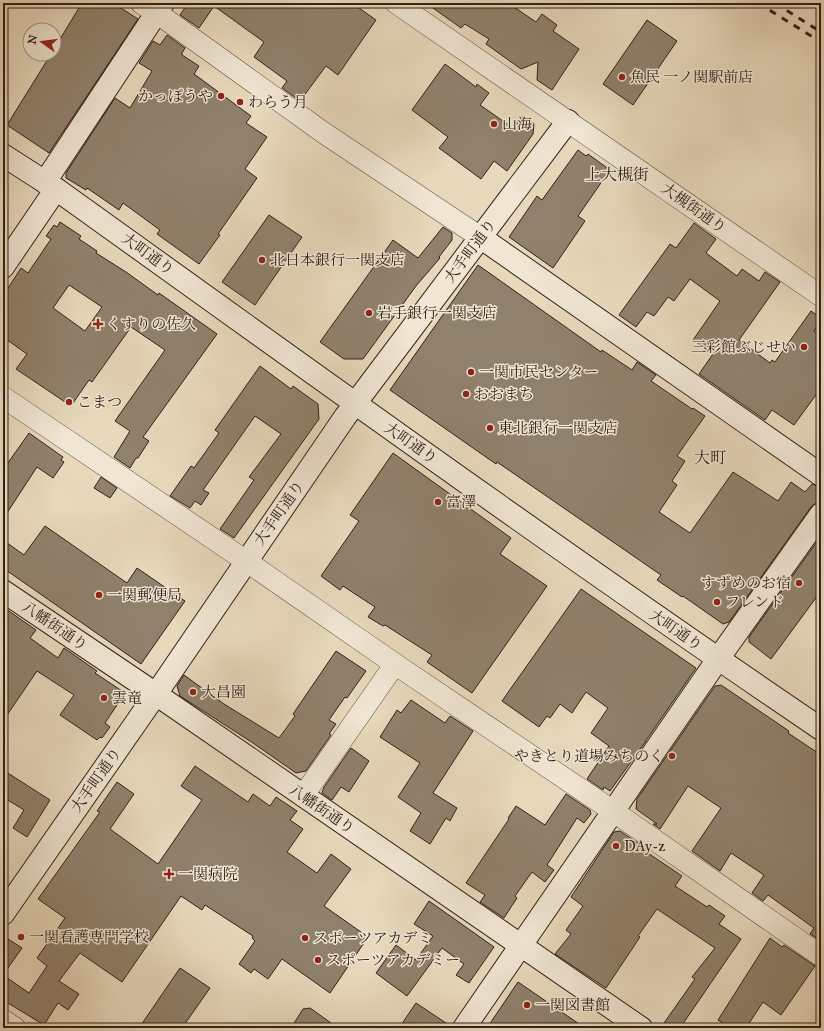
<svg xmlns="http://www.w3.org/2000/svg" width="824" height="1031" viewBox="0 0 824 1031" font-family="'IM FELL Great Primer','Noto Serif JP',serif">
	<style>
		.building { fill: #90816c; stroke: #302116; fill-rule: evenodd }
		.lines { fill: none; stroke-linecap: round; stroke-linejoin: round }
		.street-casing { stroke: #5e4f40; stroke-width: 22 }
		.secondary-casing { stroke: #302116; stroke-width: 24 }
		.street { stroke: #f0e6d3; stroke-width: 21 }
		.secondary { stroke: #f0e6d3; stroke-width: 22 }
		.rail { stroke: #302116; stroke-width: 3; stroke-dasharray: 7 7; stroke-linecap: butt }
		.poi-dot { fill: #8f2418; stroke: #f0e6d3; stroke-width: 1.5 }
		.labels { text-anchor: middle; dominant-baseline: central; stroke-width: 3; stroke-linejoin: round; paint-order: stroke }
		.poi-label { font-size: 15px; fill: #302116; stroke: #f0e6d3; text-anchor: start }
		.street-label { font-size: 15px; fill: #302116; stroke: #f0e6d3 }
		.neighbourhood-label { font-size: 16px; fill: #302116; stroke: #f0e6d3 }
	</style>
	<rect width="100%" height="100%" fill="#e8d9bc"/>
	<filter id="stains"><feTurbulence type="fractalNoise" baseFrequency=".005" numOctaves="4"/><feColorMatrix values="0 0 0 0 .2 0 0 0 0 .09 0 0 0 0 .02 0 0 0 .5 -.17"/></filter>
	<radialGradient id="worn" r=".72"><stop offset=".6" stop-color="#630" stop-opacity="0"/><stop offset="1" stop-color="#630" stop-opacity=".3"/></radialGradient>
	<g class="building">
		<path d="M82,3H113L138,19L49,153L7,125L51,54H54V49Z"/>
		<path d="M188,3H352L376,20L338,75L326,66L300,101L282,88L287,81L254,57L264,42L214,6L199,28L180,15Z"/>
		<path d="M426,3H508L536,22L542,14L557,25L553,31L579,49L552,90L537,80L538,62L521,69L486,44L489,39L465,24L461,28Z"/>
		<path d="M647,20L677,41L633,105L603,84Z"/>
		<path d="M167,35L185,48L182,53V55L199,66L194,74L251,116L246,123L267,137L245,169L257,178L218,234L220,235L199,264L157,234L160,230L123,203L119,210L87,188L86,190L66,178V173L115,98L130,108L152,71L139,63L153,41L160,45Z"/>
		<path d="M445,64L476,87L477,84L489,93L480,105L513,128L522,116L534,124L533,134L507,171L494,161L481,179L439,148L448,137L412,110Z"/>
		<path d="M578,150L586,156L588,154L610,170L578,216L585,221L553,268L509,237L537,196L542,200Z"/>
		<path d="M269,215L302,237L255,305L222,282Z"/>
		<path d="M60,222L81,236L79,239L97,251L96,253L126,272L158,295L159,293L217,334L143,437L149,441L138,458H136L130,468L114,457L130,431L115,421L165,350L131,327L92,382L89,380L71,406L16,369L27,354L3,337V296L21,268L28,273L51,239L46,236L54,225L57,227ZM69,285L102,307L85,331L53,308Z"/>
		<path d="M694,223L716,239L706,253L737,276L742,269L759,281L765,272L780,282L739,340L770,363L772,360L775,362L811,311L821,318V320L814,331L821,336V388L794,425L772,410L765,420L699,374L713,354L693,340L720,301L690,279L674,301L668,297L654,316L647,312L636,327L619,315L670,244L676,248Z"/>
		<path d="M443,227L452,233V240L439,257L440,258L416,286L363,359H344L320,342L393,240L418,258Z"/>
		<path d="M478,265L601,352L602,350L632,370L637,362L656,375L651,381L692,409L693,408L705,416L677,456L685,461L672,481L677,485L659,512L690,533L733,472L778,501L791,482L805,492L812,484L821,487L817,502L811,507L729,622L723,624L683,596L682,597L657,580L661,575L497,462L496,464L390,390Z"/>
		<path d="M260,366L291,389L293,386L318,404L319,419L234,538L220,529L254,480L249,477L281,434L255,416L203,490L209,493L201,505L195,501L190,508L170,496L191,466L194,468L219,433L215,430Z"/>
		<path d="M29,433L63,457L61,460L64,462L53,478L37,467L3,519V470Z"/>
		<path d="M393,453L511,538L500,554L547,586L472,693L427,662L432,655L385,625L383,626L368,617L375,607L343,586L340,590L321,576L359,521L350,515Z"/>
		<path d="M101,477L117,488L110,498L94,488Z"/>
		<path d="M45,526L127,583L137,568L185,601L141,664L3,568V540L24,555Z"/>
		<path d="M821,536V591L771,659L749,642V637Z"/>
		<path d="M581,589L696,668L645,742L646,741L610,791L604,787L603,790L587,779L609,746L591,733L608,708L586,692L572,713L560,704L550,718L547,716L539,727L502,701Z"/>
		<path d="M3,607L36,630L30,638L58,658L64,648L97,671L95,673L125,693L105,723L110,727L102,738L100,737L97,740L60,715L74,695L37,671L3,721Z"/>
		<path d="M336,651L366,671L347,698L345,697L329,720L336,724L329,734L331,735L306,771L296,773L253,743L180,696L177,686L184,675L224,704L279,738L295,716L293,714Z"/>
		<path d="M721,685L789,731L788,733L821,755V941L810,934L814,928L768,895L763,901L752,893L764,875L731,853L720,871L692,851L721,808L688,786L660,829L653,824H657L636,809L637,799L715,686Z"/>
		<path d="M411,700L445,723L450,716L473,731L433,793L457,808L450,821L446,818L430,844L410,831L421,813L398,797L420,763L380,737L397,710L401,713Z"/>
		<path d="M351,748L369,761L349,792L341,787L332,800L322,793L324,787Z"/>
		<path d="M195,766L248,802L253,794L270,806L276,797L297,811L290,820L303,829L287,852L317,873L331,854L351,869L324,906L368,937L330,993L282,959L268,979L254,969L251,973L239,964L255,941L252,938L253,936L205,905L202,910L181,896L122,982L80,953L59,981L79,994L68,1010L58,1003L44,1025L3,1000V947L8,939L22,948L3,975L29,993L47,966L37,958L65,918L38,899L100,812L97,811L117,782L134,794L110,829L158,864L202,800L181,786Z"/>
		<path d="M3,770L50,800L27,837L13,828L24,810L3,797Z"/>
		<path d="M566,794L590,810L591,814L584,823L577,818L547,865L554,870L545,882L532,872L515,896L517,898L504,918L480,902L485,895L466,883L509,819L508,818L516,806L545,825Z"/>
		<path d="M620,831L647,849L645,851L682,876L675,886L707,907L709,905L725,916L719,924L741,939L680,1028H672L664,1023L695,979L692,977L715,948L657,909L638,936L640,937L606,988L555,954L571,934L566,930L583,906L571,897L614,832Z"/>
		<path d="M429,901L494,947L469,983L456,975L464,964L442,948L407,996L376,973L396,945L416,960L433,936L414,924Z"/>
		<path d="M770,938L782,947L784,945L815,966L781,1015L763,1002L746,1028H730L718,1020Z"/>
		<path d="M180,968L210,988L182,1028H139Z"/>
		<path d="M518,982L585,1028H487Z"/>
		<path d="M416,1003L452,1027V1028H399Z"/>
		<path d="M310,1008L338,1028H291L303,1009Z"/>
	</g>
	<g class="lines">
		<g class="street-casing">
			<g id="street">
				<path d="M141,3L157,13L324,133L480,237"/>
				<path d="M396,3L821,296"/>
				<path d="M3,397L246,561L395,664L613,811L821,956"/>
				<path d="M303,796L395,664"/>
				<path d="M3,1020L15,1028"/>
			</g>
		</g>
		<g class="secondary-casing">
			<g id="secondary">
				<path d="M3,155L56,189C310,371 563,554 821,729"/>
				<path d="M45,182L163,3"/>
				<path d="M480,237L821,475"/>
				<path d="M3,267L56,189"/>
				<path d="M3,591L144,686L641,1028"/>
				<path d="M3,914L156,694L345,417L568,121"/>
				<path d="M464,1028L718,659L821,514"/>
			</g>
		</g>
		<use href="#street" class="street"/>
		<use href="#secondary" class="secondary"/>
		<g class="rail">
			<path d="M758,3L821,42"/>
			<path d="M775,3L821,32"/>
		</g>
	</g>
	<g class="poi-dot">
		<circle cx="622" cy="77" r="4"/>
		<circle cx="221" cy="96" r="4"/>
		<circle cx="240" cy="102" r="4"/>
		<circle cx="494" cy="124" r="4"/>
		<circle cx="262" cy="260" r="4"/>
		<circle cx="369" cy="313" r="4"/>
		<path d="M96 318h4v4h4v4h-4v4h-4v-4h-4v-4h4z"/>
		<circle cx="804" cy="347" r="4"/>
		<circle cx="471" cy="372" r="4"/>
		<circle cx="466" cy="394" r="4"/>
		<circle cx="69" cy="402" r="4"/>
		<circle cx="490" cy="428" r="4"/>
		<circle cx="438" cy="502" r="4"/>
		<circle cx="799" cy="583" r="4"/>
		<circle cx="99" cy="595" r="4"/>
		<circle cx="717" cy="602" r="4"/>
		<circle cx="193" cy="692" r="4"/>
		<circle cx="104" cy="698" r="4"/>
		<circle cx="672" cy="756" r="4"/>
		<circle cx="616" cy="846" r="4"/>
		<path d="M167 868h4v4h4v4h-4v4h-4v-4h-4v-4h4z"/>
		<circle cx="21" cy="937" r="4"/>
		<circle cx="305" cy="938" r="4"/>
		<circle cx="318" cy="960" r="4"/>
		<circle cx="527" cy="1005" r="4"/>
	</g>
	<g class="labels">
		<g class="poi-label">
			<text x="630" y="77">魚民 一ノ関駅前店</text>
			<text x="213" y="96" text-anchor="end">かっぽうや</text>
			<text x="248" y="102">わらう月</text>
			<text x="502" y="124">山海</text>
			<text x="270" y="260">北日本銀行一関支店</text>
			<text x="377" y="313">岩手銀行一関支店</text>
			<text x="106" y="324">くすりの佐久</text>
			<text x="796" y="347" text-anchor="end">三彩館ぶじせい</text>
			<text x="479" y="372">一関市民センター</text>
			<text x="474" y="394">おおまち</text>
			<text x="77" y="402">こまつ</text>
			<text x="498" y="428">東北銀行一関支店</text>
			<text x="446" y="502">富澤</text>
			<text x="791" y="583" text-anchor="end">すずめのお宿</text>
			<text x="107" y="595">一関郵便局</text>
			<text x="725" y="602">フレンド</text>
			<text x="201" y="692">大昌園</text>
			<text x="112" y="698">雲竜</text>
			<text x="664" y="756" text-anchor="end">やきとり道場みちのく</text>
			<text x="624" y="846">DAy-z</text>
			<text x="178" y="874">一関病院</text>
			<text x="29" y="937">一関看護専門学校</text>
			<text x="313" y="938">スポーツアカデミ</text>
			<text x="326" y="960">スポーツアカデミー</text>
			<text x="535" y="1005">一関図書館</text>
		</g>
		<g class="street-label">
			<text transform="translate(694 208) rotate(35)">大槻街通り</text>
			<text transform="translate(470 251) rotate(-53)">大手町通り</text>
			<text transform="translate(148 254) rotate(36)">大町通り</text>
			<text transform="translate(411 443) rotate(35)">大町通り</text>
			<text transform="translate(279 513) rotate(-55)">大手町通り</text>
			<text transform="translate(55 626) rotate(34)">八幡街通り</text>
			<text transform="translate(676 630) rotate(35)">大町通り</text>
			<text transform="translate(96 780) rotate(-55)">大手町通り</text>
			<text transform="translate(322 809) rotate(34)">八幡街通り</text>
		</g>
		<g class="neighbourhood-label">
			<text x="617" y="174">上大槻街</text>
			<text x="710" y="457">大町</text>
		</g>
	</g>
	<rect width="824" height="1031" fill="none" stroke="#e8d9bc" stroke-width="16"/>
	<rect x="4" y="4" width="816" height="1023" fill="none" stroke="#302116" stroke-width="2"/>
	<rect x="8" y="8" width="808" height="1015" fill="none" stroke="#302116"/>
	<g transform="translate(42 42) rotate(284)"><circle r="19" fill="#f0e6d3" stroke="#a39787"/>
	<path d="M0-3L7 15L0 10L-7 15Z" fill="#8f2418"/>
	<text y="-6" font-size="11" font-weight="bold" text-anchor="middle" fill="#302116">N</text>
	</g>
	<rect width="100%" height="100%" filter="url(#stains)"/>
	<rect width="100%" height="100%" fill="url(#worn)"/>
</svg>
